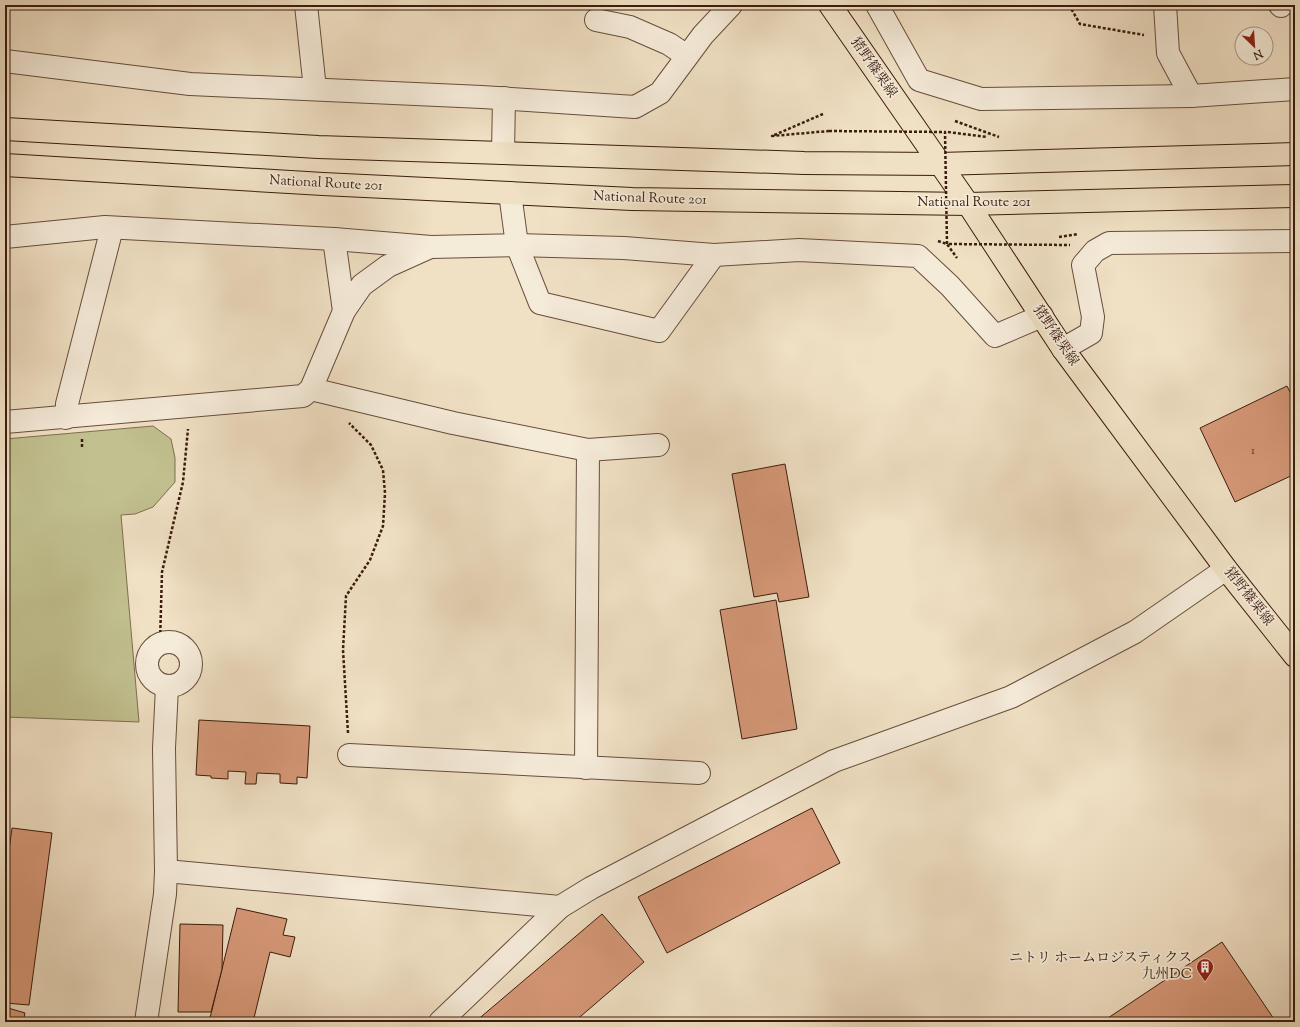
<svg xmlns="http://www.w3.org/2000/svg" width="1300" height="1027" viewBox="0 0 1300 1027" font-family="'Sorts Mill Goudy','Noto Serif JP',serif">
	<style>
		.green { fill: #c1c08f; stroke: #7e6e4e }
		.building { fill: #d79979; stroke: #3b1c0e }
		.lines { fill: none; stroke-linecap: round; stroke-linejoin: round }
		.minor-casing { stroke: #684d3c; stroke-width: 24 }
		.major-casing { stroke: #3b1c0e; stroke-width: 24 }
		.highway-casing { stroke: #3b1c0e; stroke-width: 24 }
		.path { stroke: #3b1c0e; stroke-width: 2.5; stroke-dasharray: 3 2; stroke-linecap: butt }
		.minor { stroke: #f5ebd9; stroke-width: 22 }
		.major { stroke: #f0e0c4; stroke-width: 22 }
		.highway { stroke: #f0e0c4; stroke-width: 22 }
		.path-bridge { stroke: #3b1c0e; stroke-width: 2.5; stroke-dasharray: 3 2; stroke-linecap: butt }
		.labels { text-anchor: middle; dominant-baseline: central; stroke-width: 3.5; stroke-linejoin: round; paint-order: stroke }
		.number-label { font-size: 12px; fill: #623b29 }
		.street-label { font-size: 14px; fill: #3b1c0e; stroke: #f5ebd9 }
		.poi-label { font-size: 14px; fill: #3b1c0e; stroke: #f5ebd9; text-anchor: end }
	</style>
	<rect width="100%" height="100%" fill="#f0e0c4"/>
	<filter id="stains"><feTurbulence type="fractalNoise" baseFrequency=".005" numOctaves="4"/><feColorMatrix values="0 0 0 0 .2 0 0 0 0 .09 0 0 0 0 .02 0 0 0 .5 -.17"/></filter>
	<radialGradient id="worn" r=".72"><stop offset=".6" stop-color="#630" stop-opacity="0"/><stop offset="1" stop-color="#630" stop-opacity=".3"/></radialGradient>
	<path class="green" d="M153,426L171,439L175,458V482L153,507L135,514L121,515L139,722L5,717V439Z"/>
	<g class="building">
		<path d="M1287,386L1295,402V474L1235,502L1200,428Z"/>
		<path d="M785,464L809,597L779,602L777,593L754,597L732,474Z"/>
		<path d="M776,600L797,729L742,739L720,610Z"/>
		<path d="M199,720L310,726L307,778L297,777V784L280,783V774L257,773L256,784H245L246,772L228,771V779L211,778V776L196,775Z"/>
		<path d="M812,808L840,863L667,953L638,897Z"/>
		<path d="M12,828L52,833L29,1005L5,1003V881Z"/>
		<path d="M237,908L287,919L283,935L295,937L290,957L270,952L253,1022H209Z"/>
		<path d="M602,914L644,962L574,1022H475Z"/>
		<path d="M180,924L223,925L222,969L211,1012H178Z"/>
		<path d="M1222,942L1276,1022H1102Z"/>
		<path d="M5,1007L25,1013L23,1022H5Z"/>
	</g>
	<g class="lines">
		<g class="minor-casing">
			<g id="minor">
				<path d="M306,5L315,89"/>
				<path d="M877,5L919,80L981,99L1191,96L1295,89"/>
				<path d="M1165,5L1168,53L1191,96"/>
				<path d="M1280,5L1281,6"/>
				<path d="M596,20L630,27L669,44L687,56"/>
				<path d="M5,61L190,84L482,97L635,107L660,93L703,35L731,5"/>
				<path d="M503,153L504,98"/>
				<path d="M510,193L517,245L540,303L659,331L714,255"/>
				<path d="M5,237L105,227L334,239L431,247L517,245L624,248L714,255L799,250L918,256L950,286L995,336L1042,316"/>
				<path d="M344,311L362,285L388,266L428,248"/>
				<path d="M1063,349L1091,333L1093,317L1083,265L1095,251L1109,243L1295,241"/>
				<path d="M311,389L453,423L588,450L658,445"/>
				<path d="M66,418L67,404L112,228"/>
				<path d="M5,422L303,396L311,389L344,311L334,239"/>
				<circle cx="169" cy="664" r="22"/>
				<path d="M349,755L699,773"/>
				<path d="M586,768L588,450"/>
				<path d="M166,871L560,907"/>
				<path d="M146,1022L165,894L166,871L164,748L167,687"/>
				<path d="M440,1022L560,907L591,888L834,761L1011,697L1135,632L1226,569"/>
			</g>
		</g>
		<g class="major-casing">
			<path id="major" d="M830,5L968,204L1063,349L1226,569L1295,656"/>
		</g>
		<g class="highway-casing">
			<g id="highway">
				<path d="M5,129L318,147L804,163L940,164L1295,154"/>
				<path d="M5,165L323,184L632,199L968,204L1295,196"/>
			</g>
		</g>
		<g class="path">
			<path d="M1069,5L1080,24L1144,35"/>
			<path d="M823,114L772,136L829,131"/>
			<path d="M955,121L999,137"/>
			<path d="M948,132L987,137"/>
			<path d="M1059,237L1078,234"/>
			<path d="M938,241L947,244L957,258"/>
			<path d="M82,439V447"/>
			<path d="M160,643L162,572L183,482L188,429"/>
			<path d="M348,733L343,650L346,596L370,560L383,526L385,493L383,470L371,445L349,423"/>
		</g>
		<use href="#minor" class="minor"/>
		<use href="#major" class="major"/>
		<use href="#highway" class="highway"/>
		<path class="path-bridge" d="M829,131L945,132L947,244L1070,245"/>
	</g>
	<defs>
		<g id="building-pin" transform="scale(0.9)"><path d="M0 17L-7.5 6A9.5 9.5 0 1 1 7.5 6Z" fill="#8f2418" stroke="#f5ebd9"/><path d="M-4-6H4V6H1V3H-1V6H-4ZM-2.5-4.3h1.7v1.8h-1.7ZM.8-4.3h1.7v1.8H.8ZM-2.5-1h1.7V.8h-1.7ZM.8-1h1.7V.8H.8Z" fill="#fff"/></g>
	</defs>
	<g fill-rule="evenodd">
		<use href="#building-pin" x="1205" y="967"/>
	</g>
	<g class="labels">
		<g class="number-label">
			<text x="1253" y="451">1</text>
		</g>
		<g class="street-label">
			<text transform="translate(873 68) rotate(55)">猪野篠栗線</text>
			<text transform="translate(326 184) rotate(3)">National Route 201</text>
			<text transform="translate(650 199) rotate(2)">National Route 201</text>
			<text x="974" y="203">National Route 201</text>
			<text transform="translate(1055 336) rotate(56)">猪野篠栗線</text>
			<text transform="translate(1248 597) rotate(52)">猪野篠栗線</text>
		</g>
		<g class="poi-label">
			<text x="1192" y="959">ニトリ ホームロジスティクス<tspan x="1192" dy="16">九州DC</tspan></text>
		</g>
	</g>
	<rect width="1300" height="1027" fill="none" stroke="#f0e0c4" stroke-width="20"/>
	<rect x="6" y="6" width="1288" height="1015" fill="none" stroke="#3b1c0e" stroke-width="2"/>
	<rect x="10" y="10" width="1280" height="1007" fill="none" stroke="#3b1c0e"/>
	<g transform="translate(1254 46) rotate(155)"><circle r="19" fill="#f5ebd9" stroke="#ab9888"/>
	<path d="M0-3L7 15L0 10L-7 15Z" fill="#8f2418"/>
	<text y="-6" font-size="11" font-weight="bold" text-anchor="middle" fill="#3b1c0e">N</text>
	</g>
	<rect width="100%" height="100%" filter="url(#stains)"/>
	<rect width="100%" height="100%" fill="url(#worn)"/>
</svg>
